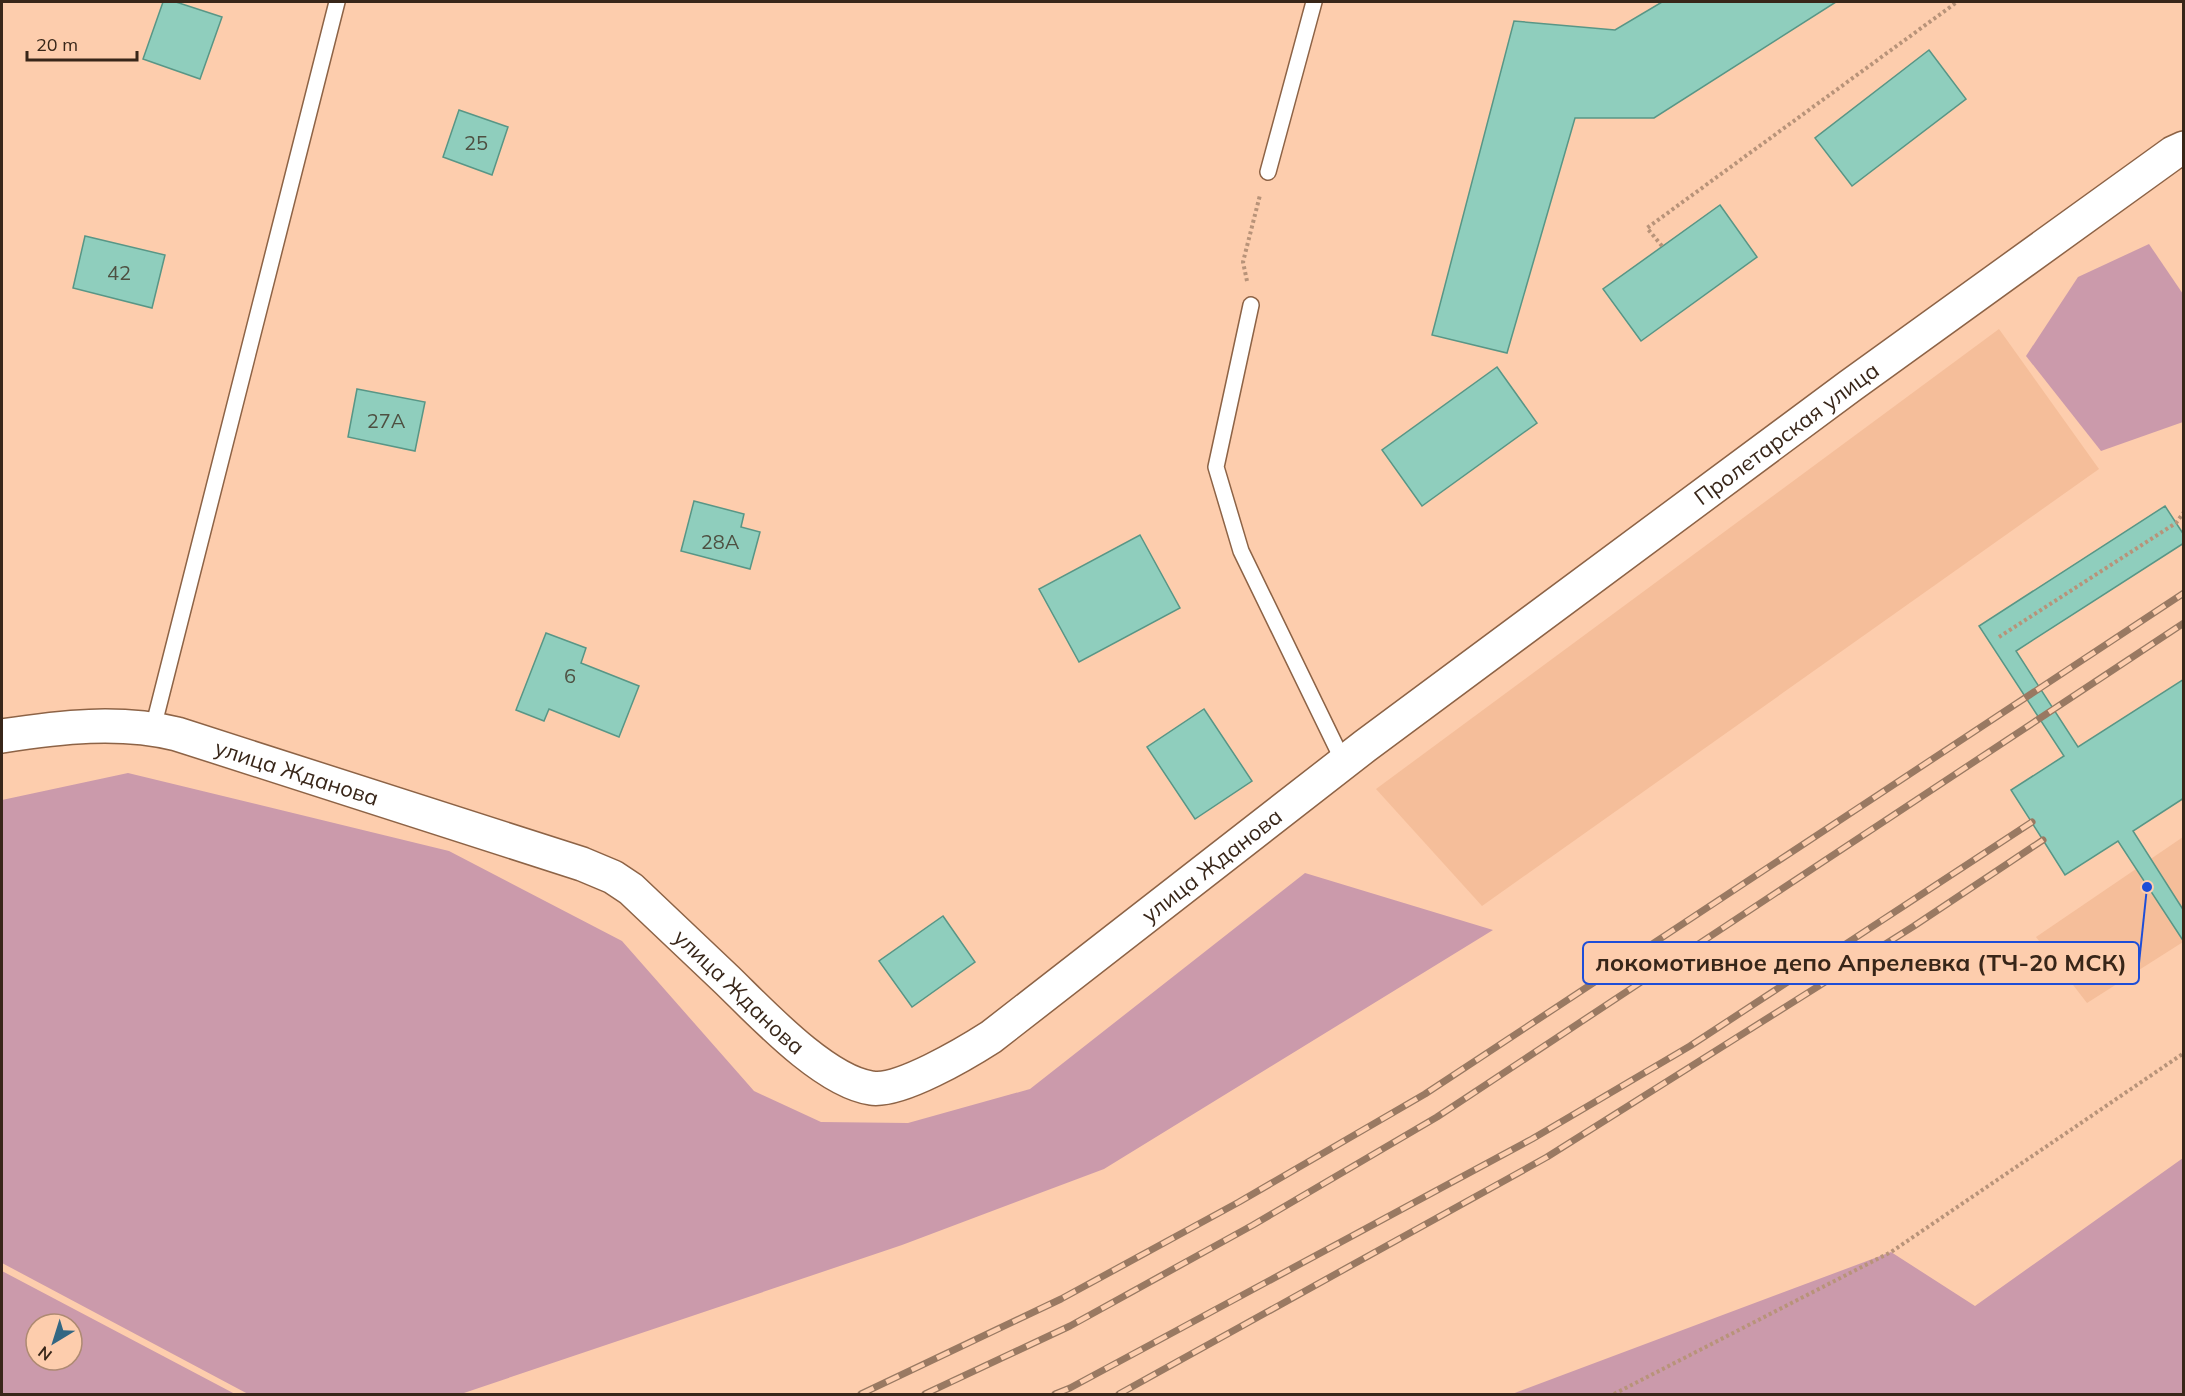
<svg xmlns="http://www.w3.org/2000/svg" width="2185" height="1396" viewBox="0 0 2185 1396" font-family="Mulish,sans-serif">
	<style>
		.built { fill: #f5be9a }
		.green { fill: #cb9aab; fill-rule: evenodd }
		.building { fill: #8fcebd; stroke: #589686; stroke-width: 1.5 }
		.lines { fill: none; stroke-linecap: round; stroke-linejoin: round }
		.service-casing { stroke: #8d6346; stroke-width: 18 }
		.secondary-casing { stroke: #8d6346; stroke-width: 36 }
		.path { stroke: #b89379; stroke-width: 4; stroke-dasharray: 3 3; stroke-linecap: butt }
		.service { stroke: #fff; stroke-width: 15 }
		.secondary { stroke: #fff; stroke-width: 33 }
		.rail-casing { stroke: #997962; stroke-width: 7 }
		.rail { stroke: #fdcdad; stroke-width: 4.5; stroke-dasharray: 14; stroke-linecap: butt }
		.labels { text-anchor: middle; dominant-baseline: central; stroke-width: 5; stroke-linejoin: round; paint-order: stroke }
		.number-label { font-size: 20px; fill: #4e5042 }
		.street-label { font-size: 22px; fill: #382619; stroke: #fdcdad }
		.leader { fill: none; stroke: #1d4ed8; stroke-width: 2 }
		.callout-dot { fill: #1d4ed8; stroke: #fdcdad; stroke-width: 2 }
		.callout { fill: #fdcdad; stroke: #1d4ed8; stroke-width: 2 }
		.callout-label { font-size: 24px; text-anchor: middle; font-weight: bold; fill: #382619 }
	</style>
	<rect width="100%" height="100%" fill="#fdcdad"/>
	<g class="built">
		<path d="M1999,329L2099,469L1482,906L1376,789Z"/>
		<path d="M2183,837V942L2087,1003L2036,937Z"/>
	</g>
	<g class="green">
		<path d="M2149,244L2183,294V422L2101,451L2026,356L2078,277Z"/>
		<path d="M128,773L449,851L622,941L754,1091L821,1122L908,1123L1030,1089L1305,873L1493,930L1104,1169L902,1245L461,1394H248L2,1263V800Z"/>
		<path d="M2183,1158V1394H1512L1891,1252L1975,1306Z"/>
		<path d="M2,1271L235,1394H2ZM36,1324H72V1360H36Z"/>
	</g>
	<g class="building">
		<path d="M163,2H176L222,17L200,79L143,59Z"/>
		<path d="M1662,2H1836L1654,118H1575L1507,353L1432,335L1514,21L1615,30Z"/>
		<path d="M1929,50L1966,99L1852,186L1815,138Z"/>
		<path d="M459,110L508,127L492,175L443,157Z"/>
		<path d="M1720,205L1757,257L1641,341L1603,289Z"/>
		<path d="M85,236L165,255L152,308L73,288Z"/>
		<path d="M1497,367L1537,423L1422,506L1382,450Z"/>
		<path d="M357,389L425,402L415,451L348,437Z"/>
		<path d="M694,501L744,514L741,527L760,532L750,569L681,551Z"/>
		<path d="M2165,506L2184,535V543L2016,651L2078,747L2184,679V798L2133,831L2184,911V942L2118,841L2065,875L2043,840L2011,790L2064,756L1979,626Z"/>
		<path d="M1140,535L1180,608L1079,662L1039,589Z"/>
		<path d="M546,633L586,648L581,663L639,686L619,737L549,709L544,721L516,710Z"/>
		<path d="M1204,709L1252,781L1195,819L1147,747Z"/>
		<path d="M943,916L975,962L912,1007L879,961Z"/>
	</g>
	<g class="lines">
		<g class="service-casing">
			<g id="service">
				<path d="M1268,172L1314,2"/>
				<path d="M1251,305L1216,467L1241,551L1344,763"/>
				<path d="M153,728L337,2"/>
			</g>
		</g>
		<g class="secondary-casing">
			<g id="secondary">
				<path id="s1" d="M2,736C60,727 119,720 177,734L582,864L613,877L631,889C663,919 695,950 727,980C761,1013 824,1081 871,1088C899,1093 966,1053 991,1037L1365,746L1850,386L2173,153L2184,148"/>
			</g>
		</g>
		<g class="path">
			<path d="M1662,246L1647,228L1957,2"/>
			<path d="M1247,281L1243,262L1260,195"/>
			<path d="M1999,637L2176,523L2184,512"/>
			<path d="M1614,1394L1891,1252L2184,1053"/>
		</g>
		<use href="#service" class="service"/>
		<use href="#secondary" class="secondary"/>
		<g class="rail-casing">
			<g id="rail">
				<path d="M861,1394L1061,1299L1239,1202L1425,1094L2184,593"/>
				<path d="M925,1394L1070,1326L1253,1225L1437,1117L2184,623"/>
				<path d="M1055,1394L1070,1388L1532,1139L1690,1046L2032,822"/>
				<path d="M1119,1394L1547,1157L1914,926L2043,840"/>
			</g>
		</g>
		<use href="#rail" class="rail"/>
	</g>
	<g class="labels">
		<g class="number-label">
			<text x="476" y="142">25</text>
			<text x="119" y="272">42</text>
			<text x="386" y="420">27А</text>
			<text x="720" y="541">28А</text>
			<text x="570" y="675">6</text>
		</g>
		<g class="street-label">
			<text stroke="none"><textPath href="#s1" startOffset="2102">Пролетарская улица</textPath></text>
			<text stroke="none"><textPath href="#s1" startOffset="302">улица Жданова</textPath></text>
			<text stroke="none"><textPath href="#s1" startOffset="1383">улица Жданова</textPath></text>
			<text stroke="none"><textPath href="#s1" startOffset="806">улица Жданова</textPath></text>
		</g>
	</g>
	<path class="leader" d="M2147 887L2139 963"/>
	<circle class="callout-dot" cx="2147" cy="887" r="6"/>
	<rect class="callout" x="1583" y="942" width="556" height="42" rx="6"/>
	<g class="callout-label">
		<text x="1861" y="971">локомотивное депо Апрелевка (ТЧ-20 МСК)</text>
	</g>
	<rect width="2185" height="1396" fill="none" stroke="#382619" stroke-width="6"/>
	<g transform="translate(54 1342) rotate(218)"><circle r="28" fill="#fdcdad" stroke="#ae8a72" stroke-width="1.5"/>
	<path d="M0-4.5L10 22L0 15L-10 22Z" fill="#336783"/>
	<text y="-9" font-size="16" font-weight="bold" text-anchor="middle" fill="#382619">N</text>
	</g>
	<path d="M27 51v9h110v-9" fill="none" stroke="#382619" stroke-width="3"/>
	<text x="36" y="51" font-size="18" fill="#382619" stroke="#fdcdad" stroke-width="4.5" paint-order="stroke">20 m</text>
</svg>
